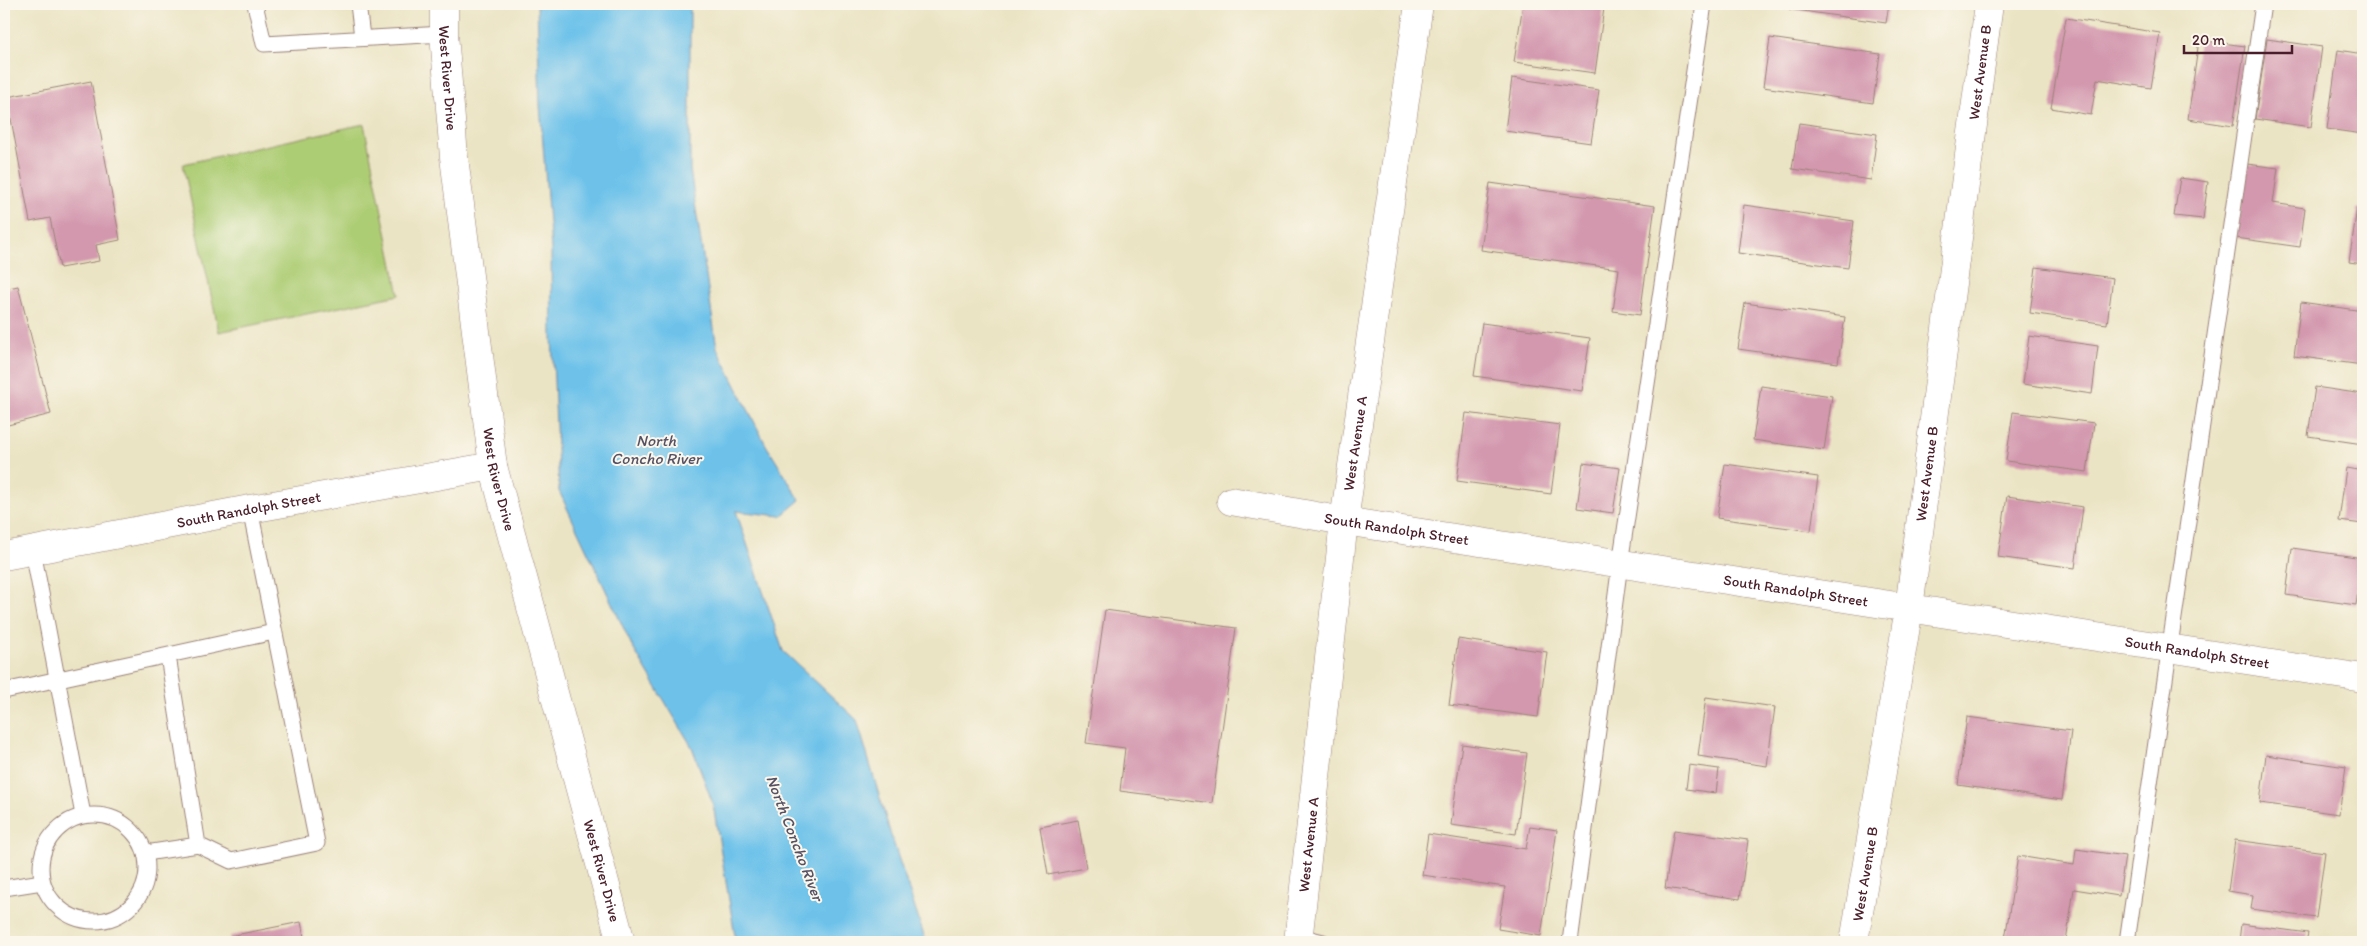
<svg xmlns="http://www.w3.org/2000/svg" width="2367" height="946" viewBox="0 0 2367 946" font-family="Itim,sans-serif">
	<style>
		.green { fill: #adcd75; stroke: #7c7650 }
		.water { fill: #6ec2ea; stroke: #5c708a }
		.building { fill: #d398ae }
		.lines { fill: none; stroke-linecap: round; stroke-linejoin: round }
		.service-casing { stroke: #9a8278; stroke-width: 17 }
		.minor-casing { stroke: #9a8278; stroke-width: 29 }
		.service { stroke: #fff; stroke-width: 15 }
		.minor { stroke: #fff; stroke-width: 28 }
		.labels { text-anchor: middle; dominant-baseline: central; stroke-width: 4; stroke-linejoin: round; paint-order: stroke }
		.street-label { font-size: 15px; fill: #4a1f2b; stroke: #fbf7ec }
		.water-label { font-size: 16px; font-style: italic; fill: #555064; stroke: #fbf7ec }
	</style>
	<rect width="100%" height="100%" fill="#fbf7ec"/>
	<filter id="ink" filterUnits="userSpaceOnUse"><feTurbulence type="fractalNoise" baseFrequency=".02" numOctaves="2"/><feDisplacementMap in="SourceGraphic" scale="10" xChannelSelector="R" yChannelSelector="G"/><feConvolveMatrix kernelMatrix="1 2 1 2 8 2 1 2 1" color-interpolation-filters="sRGB"/></filter>
	<filter id="wash" filterUnits="userSpaceOnUse"><feTurbulence type="fractalNoise" baseFrequency=".0096" numOctaves="4" result="noise"/><feDisplacementMap in="SourceGraphic" scale="20" xChannelSelector="R" yChannelSelector="G"/><feGaussianBlur stdDeviation="1.12" result="paint"/><feColorMatrix in="noise" values="0 0 0 0 0 0 0 0 0 0 0 0 0 0 0 0 0 1.4 0 .05"/><feComposite in="paint" operator="in"/></filter>
	<g filter="url(#wash)">
		<rect width="100%" height="100%" fill="#ebe4c4"/>
		<path class="green" d="M364,124L399,295L219,332L183,164Z"/>
		<path class="water" d="M537,4H690V170L717,348L766,445L800,500L781,516L736,511L783,651L857,720L889,829L926,942H736L713,804L692,747L633,648L559,491L552,337L551,249L540,105Z"/>
		<g id="blocks">
			<g class="building">
				<path d="M1523,4H1574L1604,8L1595,73L1514,62Z"/>
				<path d="M1729,4H1752V8Z"/>
				<path d="M1790,4H1889L1886,23L1789,9Z"/>
				<path d="M2066,18L2160,33L2151,88L2097,79L2091,115L2051,108Z"/>
				<path d="M1770,38L1880,54L1873,103L1763,87Z"/>
				<path d="M2267,39L2322,47L2311,127L2255,119Z"/>
				<path d="M2199,40L2245,46L2233,126L2188,119Z"/>
				<path d="M2338,50L2363,54V134L2327,129Z"/>
				<path d="M1512,78L1599,90L1591,143L1505,131Z"/>
				<path d="M91,81L120,240L96,245L99,261L60,268L50,218L30,222L7,97Z"/>
				<path d="M1799,123L1877,134L1871,180L1792,169Z"/>
				<path d="M2247,164L2278,168L2273,203L2305,208L2300,247L2236,238Z"/>
				<path d="M2180,178L2208,182L2203,219L2174,216Z"/>
				<path d="M1490,183L1655,206L1640,315L1613,311L1619,269L1481,250Z"/>
				<path d="M1744,205L1854,221L1848,268L1738,253Z"/>
				<path d="M2357,208L2363,209V264L2349,262Z"/>
				<path d="M2036,267L2113,278L2107,324L2030,313Z"/>
				<path d="M18,286L51,414L4,426V289Z"/>
				<path d="M2301,302L2363,311V365L2294,356Z"/>
				<path d="M1745,303L1845,317L1838,363L1738,349Z"/>
				<path d="M1482,323L1590,338L1582,391L1474,376Z"/>
				<path d="M2029,336L2098,346L2092,394L2023,384Z"/>
				<path d="M1761,386L1832,396L1824,450L1753,440Z"/>
				<path d="M2315,387L2363,394V444L2308,436Z"/>
				<path d="M2013,412L2094,423L2087,472L2006,461Z"/>
				<path d="M1466,413L1560,425L1551,494L1457,481Z"/>
				<path d="M1583,463L1620,468L1613,513L1577,508Z"/>
				<path d="M1725,464L1818,477L1811,531L1717,518Z"/>
				<path d="M2346,468L2363,471V524L2339,521Z"/>
				<path d="M2007,496L2083,507L2075,568L1998,557Z"/>
				<path d="M2292,548L2363,558L2356,605L2286,595Z"/>
				<path d="M1105,610L1236,628L1212,803L1120,791L1125,748L1086,743Z"/>
				<path d="M1458,639L1547,652L1538,717L1449,705Z"/>
				<path d="M1706,697L1775,707L1767,766L1698,756Z"/>
				<path d="M1967,717L2071,731L2062,800L1958,785Z"/>
				<path d="M1462,744L1527,753L1516,834L1451,825Z"/>
				<path d="M2266,755L2346,767L2339,814L2260,803Z"/>
				<path d="M1689,765L1719,769L1716,793L1686,789Z"/>
				<path d="M1078,820L1086,868L1048,875L1040,827Z"/>
				<path d="M1530,826L1557,830L1541,936L1498,929L1505,887L1422,875L1428,834L1526,849Z"/>
				<path d="M1674,830L1748,840L1740,899L1665,888Z"/>
				<path d="M2235,840L2325,852L2316,918L2251,909L2253,895L2228,891Z"/>
				<path d="M2076,849L2125,856L2119,896L2074,889L2066,942H2027L2005,939L2018,856L2074,865Z"/>
				<path d="M301,922L305,942H231L230,936Z"/>
				<path d="M2241,924L2308,933L2306,942H2239Z"/>
			</g>
		</g>
	</g>
	<g filter="url(#ink)">
		<use href="#blocks" fill-opacity="0" stroke="#9a8278" stroke-width="1"/>
		<g class="lines">
			<g class="service-casing">
				<g id="service">
					<path d="M255,4L264,44L444,34"/>
					<path d="M358,4L362,37"/>
					<path d="M33,551L83,815"/>
					<path d="M4,691L274,632"/>
					<circle cx="94" cy="868" r="53"/>
					<path d="M198,845L231,861L317,843L250,509"/>
					<path d="M146,853L198,845L168,656"/>
					<path d="M4,888L42,882"/>
					<path d="M1299,936L1323,942"/>
					<path d="M1570,942L1620,564L1704,4"/>
					<path d="M2127,942L2263,4"/>
				</g>
			</g>
			<g class="minor-casing">
				<g id="minor">
					<path id="s1" d="M444,4V34L454,157L493,466L621,942"/>
					<path id="s2" d="M1231,501L1344,521L2363,678"/>
					<path id="s3" d="M4,556L250,509L493,466"/>
					<path id="s4" d="M1298,942L1344,521L1419,4"/>
					<path id="s5" d="M1854,942L1909,608L1989,4"/>
				</g>
			</g>
			<use href="#service" class="service"/>
			<use href="#minor" class="minor"/>
		</g>
	</g>
	<g class="labels">
		<g class="street-label">
			<text stroke="none"><textPath href="#s5" startOffset="879">West Avenue B</textPath></text>
			<text stroke="none"><textPath href="#s1" startOffset="74">West River Drive</textPath></text>
			<text stroke="none"><textPath href="#s4" startOffset="502">West Avenue A</textPath></text>
			<text stroke="none"><textPath href="#s5" startOffset="474">West Avenue B</textPath></text>
			<text stroke="none"><textPath href="#s1" startOffset="479">West River Drive</textPath></text>
			<text stroke="none"><textPath href="#s3" startOffset="249">South Randolph Street</textPath></text>
			<text stroke="none"><textPath href="#s2" startOffset="168">South Randolph Street</textPath></text>
			<text stroke="none"><textPath href="#s2" startOffset="572">South Randolph Street</textPath></text>
			<text stroke="none"><textPath href="#s2" startOffset="978">South Randolph Street</textPath></text>
			<text stroke="none"><textPath href="#s4" startOffset="98">West Avenue A</textPath></text>
			<text stroke="none"><textPath href="#s1" startOffset="884">West River Drive</textPath></text>
			<text stroke="none"><textPath href="#s5" startOffset="69">West Avenue B</textPath></text>
		</g>
		<g class="water-label">
			<text x="656" y="440">North<tspan x="656" dy="18">Concho River</tspan></text>
			<text transform="translate(795 838) rotate(69)">North Concho River</text>
		</g>
	</g>
	<rect width="2367" height="946" fill="none" stroke="#fbf7ec" stroke-width="20"/>
	<path d="M2184 45v8h108v-8" fill="none" stroke="#4a1f2b" stroke-width="2.5"/>
	<text x="2192" y="45" font-size="15" fill="#4a1f2b" stroke="#fbf7ec" stroke-width="4" paint-order="stroke">20 m</text>
</svg>
